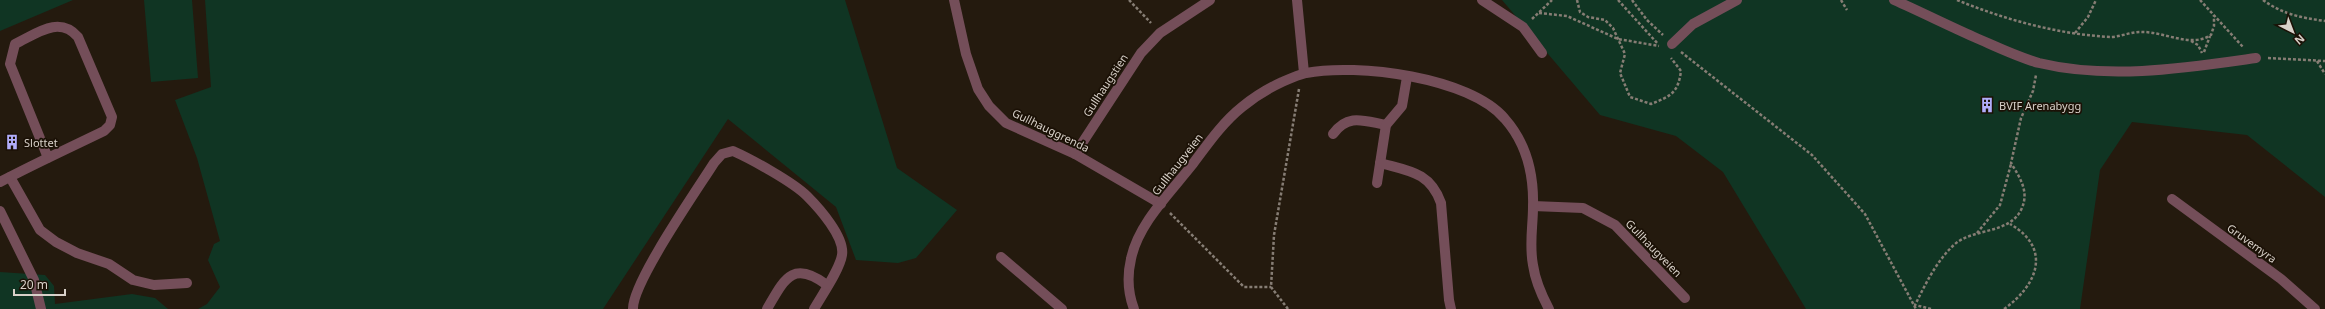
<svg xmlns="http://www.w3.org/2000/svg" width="2325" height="309" viewBox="0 0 2325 309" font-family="'Noto Sans',sans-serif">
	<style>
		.green { fill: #103523 }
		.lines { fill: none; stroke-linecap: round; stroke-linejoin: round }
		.path { stroke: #867d74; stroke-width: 2.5; stroke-dasharray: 3 2; stroke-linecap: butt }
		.lane { stroke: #744e59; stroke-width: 10 }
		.street { stroke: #744e59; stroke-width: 10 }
		.labels { text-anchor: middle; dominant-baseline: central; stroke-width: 3.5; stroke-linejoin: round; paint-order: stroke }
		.street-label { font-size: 11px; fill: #d8d1c9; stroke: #1b1106 }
		.poi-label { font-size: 11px; fill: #d8d1c9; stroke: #1b1106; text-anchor: start }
	</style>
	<rect width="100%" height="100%" fill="#241a0e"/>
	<g class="green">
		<path d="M0,0H73L0,31Z"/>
		<path d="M144,0H192L198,78L151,82Z"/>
		<path d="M205,0H845L897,168L957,210L916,258L898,263L856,260L836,207L728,119L603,309H198L207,304L220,287L208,260L214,244L220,241L197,158L175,100L211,87Z"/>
		<path d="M1502,0H2325V197L2247,135L2132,122L2100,170L2080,309H1806L1723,172L1676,136L1600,115Z"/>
		<path d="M0,272L45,275L54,286L55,304L132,294L155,298L168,309H0Z"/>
	</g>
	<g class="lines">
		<g class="path">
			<path d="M1129,0L1151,23"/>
			<path d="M1577,0L1580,12L1588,17L1605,20L1613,28L1625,54L1620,73L1630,97L1651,104C1671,96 1678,93 1681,71L1671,58"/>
			<path d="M1618,0L1658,44"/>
			<path d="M1632,0L1647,20L1663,35"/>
			<path d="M1841,0L1847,10"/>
			<path d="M1957,0C2006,20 2057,34 2110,37C2121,37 2132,31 2143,32C2165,32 2191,48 2211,35L2214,26V15"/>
			<path d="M2200,0L2243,47"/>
			<path d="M2263,0C2282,14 2302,18 2325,21"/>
			<path d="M1539,13L1567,16L1618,39L1659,46"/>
			<path d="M1532,19L1552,0"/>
			<path d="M2075,33L2088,17L2096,0"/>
			<path d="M2191,41L2198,45L2202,53"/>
			<path d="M1681,52L1812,155L1865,214L1916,309"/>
			<path d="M2204,52L2210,36"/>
			<path d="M2268,58L2325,61"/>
			<path d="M2317,61L2325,74"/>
			<path d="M1170,213L1244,287H1271"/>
			<path d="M1977,233L2000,205L2011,164"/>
			<path d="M1288,309L1271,287L1274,235L1299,89"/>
			<path d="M1931,309L1915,305C1926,283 1937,260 1955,244C1974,228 2009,234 2021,210C2030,192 2020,178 2011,163L2021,118L2033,91L2036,75"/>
			<path d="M2004,309C2038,285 2052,248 2010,224"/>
		</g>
		<g class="lane">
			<path d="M1894,0C1921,12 1947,25 1974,37C1995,46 2017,57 2039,63C2110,80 2185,68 2256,58"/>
			<path d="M1672,44L1693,24L1737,0"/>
			<path d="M1333,134C1348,113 1364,121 1386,125"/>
			<path d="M10,177L40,230L56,242L77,253L109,264L133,280L154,285L187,283"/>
			<path d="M0,182C34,164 69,148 104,131L110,125L112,117L78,37C59,15 36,34 15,44L10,64L48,158"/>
			<path d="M1377,183L1386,125L1402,106L1407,77"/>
			<path d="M0,211L34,280L41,309"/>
			<path d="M633,309C632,283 697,190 714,163L722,154L733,151C751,159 793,182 807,196C819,208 845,237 842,255C840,269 822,295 814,309"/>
			<path d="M767,309C784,280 792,259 827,285"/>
		</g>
		<g class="street">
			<path d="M954,0L966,54L978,89L989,106L1006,123L1075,154L1161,204"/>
			<path d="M1297,0L1304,73"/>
			<path d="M1482,0L1523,27L1542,53"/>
			<path d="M1075,154L1141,53L1160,33L1210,0"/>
			<path d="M1380,163C1409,171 1430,172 1441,203L1449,300L1451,309"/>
			<path d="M2172,199L2281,279L2315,309"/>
			<path d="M1533,206L1583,208L1615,225L1685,298"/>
			<path d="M1001,257L1062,309"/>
			<path d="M1134,309C1128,293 1127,276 1131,259C1138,224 1170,193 1192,165C1207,145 1222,123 1242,107C1254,97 1267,89 1282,82C1289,79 1298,75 1306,73C1357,63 1470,77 1505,119C1527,144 1534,174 1533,207C1533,226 1529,245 1533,265C1535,279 1542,296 1549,309"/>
		</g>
	</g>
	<defs>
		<g id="building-bare" transform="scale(1.2)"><path d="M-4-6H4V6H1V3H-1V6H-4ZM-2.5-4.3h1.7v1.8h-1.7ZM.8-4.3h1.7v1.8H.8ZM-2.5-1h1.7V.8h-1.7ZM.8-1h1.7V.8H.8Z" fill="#b1adfa" stroke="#1b1106" stroke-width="2.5" paint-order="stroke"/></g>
	</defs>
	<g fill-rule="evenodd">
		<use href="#building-bare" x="1987" y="105"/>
		<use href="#building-bare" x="12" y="142"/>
	</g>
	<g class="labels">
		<g class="street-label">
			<text transform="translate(1105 85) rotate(-57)">Gullhaugstien</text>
			<text transform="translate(1051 130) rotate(26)">Gullhauggrenda</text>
			<text transform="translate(1177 164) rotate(-52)">Gullhaugveien</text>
			<text transform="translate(2252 243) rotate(36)">Gruvemyra</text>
			<text transform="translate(1654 248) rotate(46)">Gullhaugveien</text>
		</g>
		<g class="poi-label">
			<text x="1999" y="105">BVIF Arenabygg</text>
			<text x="24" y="142">Slottet</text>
		</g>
	</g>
	<g transform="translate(2293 32) rotate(138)" stroke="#1b1106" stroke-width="3" paint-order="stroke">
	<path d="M0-3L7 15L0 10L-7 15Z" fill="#d8d1c9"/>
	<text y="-6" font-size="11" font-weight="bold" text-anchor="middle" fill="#d8d1c9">N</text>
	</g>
	<path d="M14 289v6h51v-6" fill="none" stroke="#d8d1c9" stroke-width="2"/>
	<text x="20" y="289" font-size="12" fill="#d8d1c9" stroke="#1b1106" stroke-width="3" paint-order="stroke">20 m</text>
</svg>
